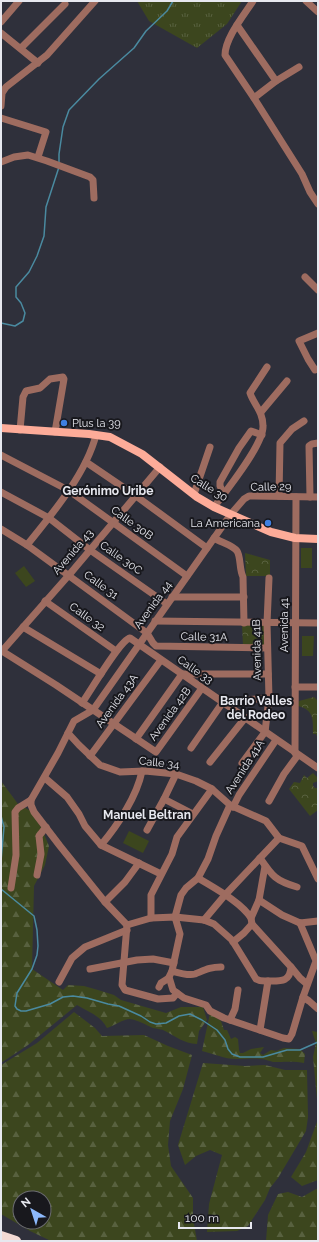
<svg xmlns="http://www.w3.org/2000/svg" width="319" height="1242" viewBox="0 0 319 1242" font-family="Raleway,sans-serif">
	<style>
		.grass { fill: url(#grass-tufts) }
		.forest { fill: url(#forest-firs); fill-rule: evenodd }
		.park { fill: url(#park-crowns) }
		.pitch { fill: #3c461e }
		.lines { fill: none; stroke-linecap: round; stroke-linejoin: round }
		.stream { stroke: #4a8aa0; stroke-width: 1.5 }
		.minor { stroke: #9e6c60; stroke-width: 7 }
		.major { stroke: #fdac99; stroke-width: 8 }
		.highway { stroke: #f3dad4; stroke-width: 10 }
		.shop-dot { fill: #3f7fe0; stroke: #18181d; stroke-width: 1.5 }
		.labels { text-anchor: middle; dominant-baseline: central; stroke-width: 4; stroke-linejoin: round; paint-order: stroke }
		.poi-label { font-size: 11px; fill: #e7e8ef; stroke: #18181d; text-anchor: start }
		.street-label { font-size: 11px; fill: #e7e8ef; stroke: #18181d }
		.neighbourhood-label { font-size: 12px; font-weight: bold; fill: #e7e8ef; stroke: #18181d }
	</style>
	<defs>
		<pattern id="grass-tufts" width="24" height="20" patternUnits="userSpaceOnUse"><rect width="24" height="20" fill="#3c461e"/><path d="M3 7l-1-3M5 7V3M7 7l1-3M15 17l-1-3M17 17v-4M19 17l1-3" fill="none" stroke="#58613f"/></pattern>
		<pattern id="forest-firs" width="22" height="20" patternUnits="userSpaceOnUse"><rect width="22" height="20" fill="#3c461e"/><path d="M5 1l3.5 6h-7zM16 11l3.5 6h-7z" fill="#58613f"/></pattern>
		<pattern id="park-crowns" width="20" height="18" patternUnits="userSpaceOnUse"><rect width="20" height="18" fill="#3c461e"/><path d="M2 6a3 3 0 1 1 6 0M12 15a3 3 0 1 1 6 0" fill="none" stroke="#58613f"/></pattern>
	</defs>
	<rect width="100%" height="100%" fill="#2f303b"/>
	<path class="grass" d="M137,1H242L227,24L197,48L149,21Z"/>
	<g class="forest">
		<path d="M1,781L18,804L31,811L42,829L49,846L45,865L34,886L32,969L63,990L68,985L84,986L98,990L114,995L121,1000L166,1013L181,1007H203L207,1020L199,1031L197,1044C183,1043 177,1037 165,1031C162,1029 157,1029 153,1028C146,1025 138,1020 130,1019C123,1019 114,1026 107,1028C100,1015 88,1012 77,1005L28,1045L1,1063Z"/>
		<path d="M74,1012L95,1028L102,1036L144,1035L168,1046L192,1055L183,1089L170,1121L168,1145L171,1166L193,1198V1218L197,1241H51L30,1231L1,1214V1065L37,1043ZM20,1198H44V1222H20Z"/>
		<path d="M210,1013L221,1021L224,1030H227L231,1039L235,1037L238,1039L239,1050L240,1053H243L251,1049L264,1047L260,1053L263,1055L271,1050L276,1051L284,1048L300,1049L305,1054L304,1063C296,1061 283,1062 273,1062C269,1061 265,1059 261,1059C253,1058 247,1059 239,1059C226,1060 215,1054 202,1051Z"/>
		<path d="M312,1031L318,1032V1110L313,1057L316,1043Z"/>
		<path d="M203,1063L245,1066L265,1065L285,1070H307L308,1117L306,1131L278,1178L270,1188L265,1200L248,1226L237,1231L207,1232L209,1204L222,1155L210,1150L196,1156L185,1165L178,1145Z"/>
		<path d="M318,1119V1180L302,1186L291,1177L306,1152Z"/>
		<path d="M318,1188V1241H266L268,1215L278,1194L288,1192L302,1197Z"/>
	</g>
	<g class="park">
		<path d="M245,553L270,560V576H246Z"/>
		<path d="M266,624L265,647L243,646L242,625Z"/>
		<path d="M314,697L318,701V739L316,734H313C313,719 314,710 298,706L299,701Z"/>
		<path d="M313,773L318,778V781L313,783V786L315,788H318V810L310,816L289,789L294,782L300,783L304,775L307,778Z"/>
	</g>
	<g class="pitch">
		<rect x="301" y="548" width="11" height="20"/>
		<path d="M24,566L35,581L26,587L15,573Z"/>
		<path d="M302,636H314L313,656H302Z"/>
		<path d="M129,831L149,841L143,853L123,843Z"/>
	</g>
	<g class="lines">
		<g class="stream">
			<path d="M59,163V154L63,127L69,110L99,79L134,48L146,31L167,11L173,1"/>
			<path d="M1,323L15,326L23,321L25,313L21,303L16,297V287L29,272L37,256L44,236L46,207L59,167"/>
			<path d="M1,816L4,827L1,861"/>
			<path d="M1,889L34,916L37,930L38,946L37,955L32,969L17,993L15,1006L17,1009L21,1011H26L50,1004L63,997L73,996L87,998L108,1004L119,1006L141,1016L150,1022L156,1024L166,1023L179,1016L190,1014L202,1020L217,1030L225,1040L228,1049L232,1054L240,1057H263L287,1050H300L318,1042"/>
		</g>
		<g class="minor">
			<path d="M253,1C244,15 225,38 225,55L254,98"/>
			<path d="M306,1L318,12"/>
			<path d="M1,22L19,1"/>
			<path d="M237,25L276,81L254,98L302,174L310,192L318,204"/>
			<path d="M1,33L38,63"/>
			<path d="M21,48L65,4"/>
			<path d="M276,81L299,67"/>
			<path d="M1,106L2,93L6,87L47,55L95,1"/>
			<path d="M1,118L46,132L38,157"/>
			<path d="M1,162L14,157L28,155L47,161L90,177L93,180L94,198"/>
			<path d="M305,277L318,290"/>
			<path d="M318,333L299,341L308,359L315,370L318,369"/>
			<path d="M261,412L287,381"/>
			<path d="M20,430L23,397L26,391L40,388L50,379L63,377L64,379L55,432"/>
			<path d="M1,455L68,490L187,576"/>
			<path d="M86,462L136,496L207,548"/>
			<path d="M160,467L69,575L2,651L56,685L156,752L202,688"/>
			<path d="M1,492L49,518L90,550L167,604"/>
			<path d="M194,494L210,447"/>
			<path d="M224,494L220,486V482L239,448L251,431L262,435"/>
			<path d="M279,496L280,443L292,429L304,421"/>
			<path d="M310,497L309,446L312,444L318,443"/>
			<path d="M214,507C226,491 264,444 263,426C263,411 254,405 250,393L267,367"/>
			<path d="M1,529L27,545L147,633L153,643L156,646L267,648"/>
			<path d="M214,538C220,542 233,545 237,551C241,557 239,569 243,577L244,623"/>
			<path d="M27,545C52,514 86,474 96,435"/>
			<path d="M172,597H244"/>
			<path d="M45,601L116,651"/>
			<path d="M155,621L318,623"/>
			<path d="M23,627L101,674"/>
			<path d="M295,687H318"/>
			<path d="M82,703C90,692 120,640 130,638L318,768"/>
			<path d="M68,733L79,745L100,765L120,772L145,771L176,774L196,781L212,789L230,805L266,821L279,838L302,846L318,879"/>
			<path d="M136,739L182,674H268"/>
			<path d="M191,748L223,702L269,698"/>
			<path d="M295,753L296,497"/>
			<path d="M90,756L161,660"/>
			<path d="M210,762L245,718"/>
			<path d="M242,763L265,732L269,698L267,623L269,578"/>
			<path d="M45,778L67,797L79,814L85,826L101,845L161,874"/>
			<path d="M164,799L193,814"/>
			<path d="M31,800V805L34,812L60,846L105,902L127,925L151,918L175,917L204,920L214,924L232,940L256,979C261,982 264,981 269,981C281,981 290,982 291,967L252,924L251,918"/>
			<path d="M269,801L284,774L298,755"/>
			<path d="M230,805L216,836L208,859L198,878L186,888L181,895L175,917L180,934L172,971L169,977L173,990L184,998L206,1005L210,1011L224,1018L283,1038L289,1039L292,1034L303,997L309,1001L318,1009"/>
			<path d="M233,807L239,795L276,740"/>
			<path d="M147,830L164,799L176,774"/>
			<path d="M101,845C118,825 137,796 142,771"/>
			<path d="M260,858C272,876 276,881 297,887"/>
			<path d="M37,875L41,854L39,836L46,827"/>
			<path d="M198,878C214,888 241,902 251,918L259,900L282,915L300,923L318,921"/>
			<path d="M11,888L16,855L15,812L18,808L31,800L58,753L74,721L93,710L231,514L244,499L249,496L318,497"/>
			<path d="M259,900L265,866"/>
			<path d="M105,902L125,882L139,863"/>
			<path d="M151,918V895L172,854L177,837L212,789"/>
			<path d="M204,920L225,895L279,838"/>
			<path d="M300,923L316,961L303,997"/>
			<path d="M127,925L122,985L125,990L158,999L173,998L177,993"/>
			<path d="M233,942L244,933L252,924"/>
			<path d="M291,967L300,978L307,984"/>
			<path d="M90,969L137,960L153,959L174,963"/>
			<path d="M172,971C179,973 188,976 195,974C205,970 210,967 221,967"/>
			<path d="M59,982L72,958L85,947L127,930"/>
			<path d="M159,987L161,983L169,978"/>
			<path d="M230,1020L235,1009L238,990"/>
			<path d="M260,1030L268,981"/>
		</g>
		<path class="major" d="M1,428L89,434L110,437L142,454L197,497L214,507L271,532L295,538L318,539"/>
		<path class="highway" d="M1,1236L16,1241"/>
	</g>
	<g class="shop-dot">
		<circle cx="64" cy="423" r="4"/>
		<circle cx="268" cy="523" r="4"/>
	</g>
	<g class="labels">
		<g class="poi-label">
			<text x="72" y="423">Plus la 39</text>
			<text x="260" y="523" text-anchor="end">La Americana</text>
		</g>
		<g class="street-label">
			<text transform="translate(271 487) rotate(-1)">Calle 29</text>
			<text transform="translate(209 488) rotate(32)">Calle 30</text>
			<text transform="translate(132 523) rotate(36)">Calle 30B</text>
			<text transform="translate(73 552) rotate(-49)">Avenida 43</text>
			<text transform="translate(121 558) rotate(35)">Calle 30C</text>
			<text transform="translate(101 585) rotate(36)">Calle 31</text>
			<text transform="translate(153 605) rotate(-54)">Avenida 44</text>
			<text transform="translate(87 617) rotate(36)">Calle 32</text>
			<text transform="translate(284 625) rotate(-90)">Avenida 41</text>
			<text transform="translate(204 637) rotate(1)">Calle 31A</text>
			<text transform="translate(257 650) rotate(-91)">Avenida 41B</text>
			<text transform="translate(195 670) rotate(35)">Calle 33</text>
			<text transform="translate(117 701) rotate(-54)">Avenida 43A</text>
			<text transform="translate(170 714) rotate(-54)">Avenida 42B</text>
			<text transform="translate(159 763) rotate(6)">Calle 34</text>
			<text transform="translate(245 767) rotate(-57)">Avenida 41A</text>
		</g>
		<g class="neighbourhood-label">
			<text x="108" y="491">Gerónimo Uribe</text>
			<text x="256" y="701">Barrio Valles<tspan x="256" dy="14">del Rodeo</tspan></text>
			<text x="147" y="815">Manuel Beltran</text>
		</g>
	</g>
	<rect width="319" height="1242" fill="none" stroke="#e7e8ef" stroke-width="4"/>
	<g transform="translate(32 1210) rotate(321)"><circle r="19" fill="#18181d" stroke="#6b6b71"/>
	<path d="M0-3L7 15L0 10L-7 15Z" fill="#8db9fc"/>
	<text y="-6" font-size="11" font-weight="bold" text-anchor="middle" fill="#e7e8ef">N</text>
	</g>
	<path d="M179 1222v6h72v-6" fill="none" stroke="#e7e8ef" stroke-width="2"/>
	<text x="185" y="1222" font-size="12" fill="#e7e8ef" stroke="#18181d" stroke-width="3" paint-order="stroke">100 m</text>
</svg>
